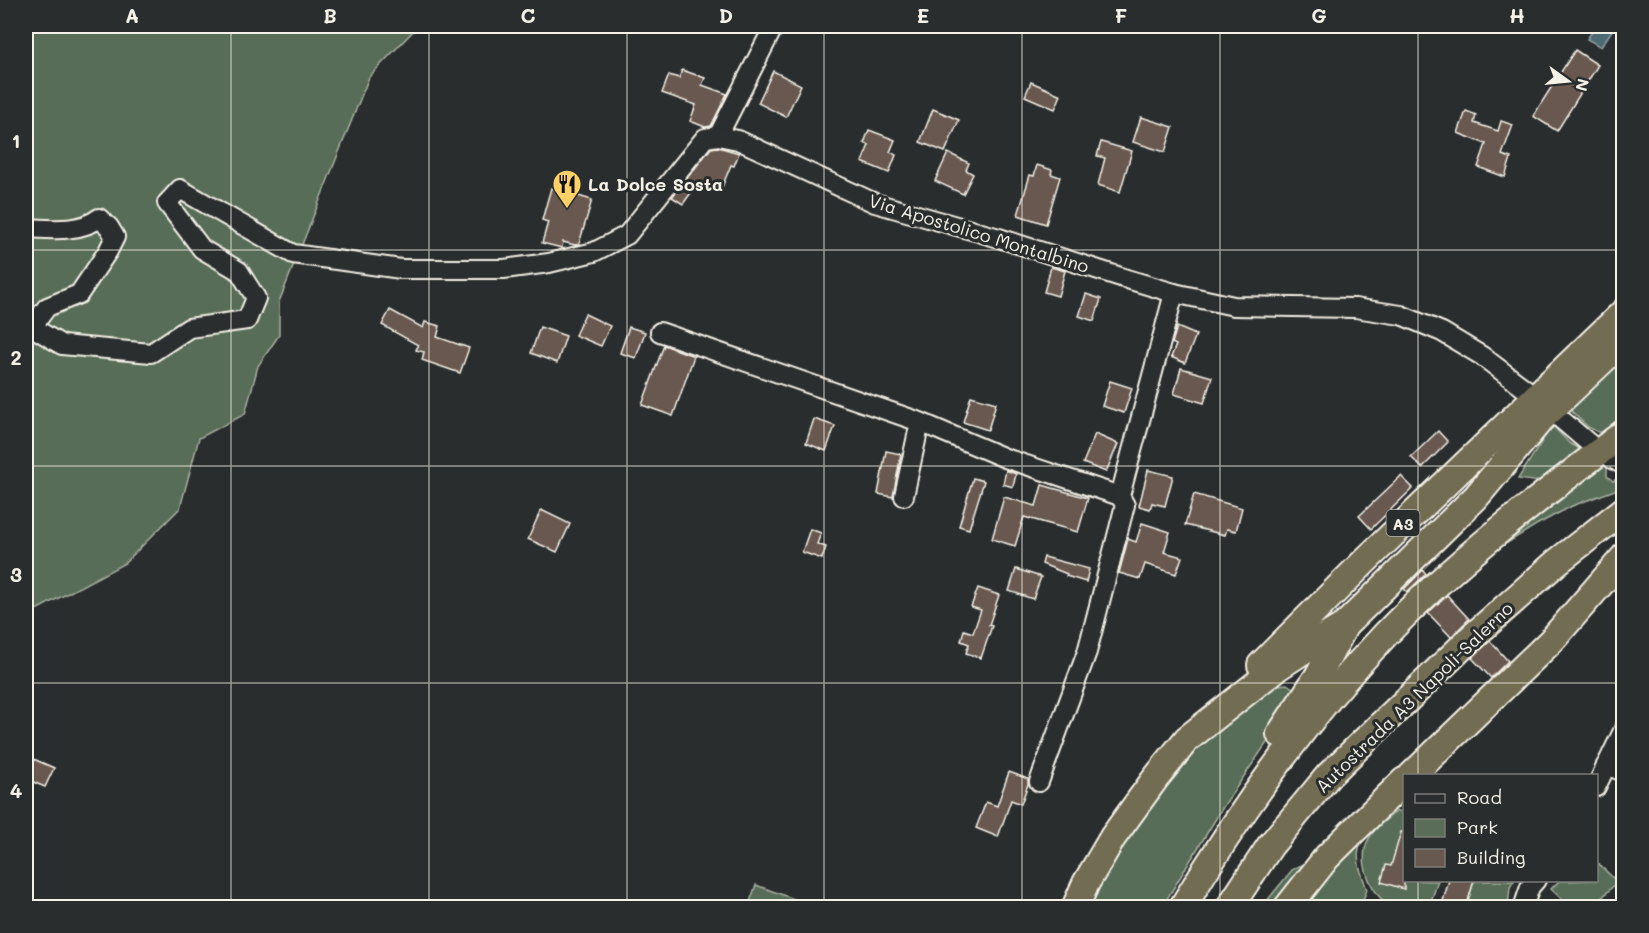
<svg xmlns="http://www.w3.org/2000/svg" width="1649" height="933" viewBox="0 0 1649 933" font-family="Mali,sans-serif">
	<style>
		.green { fill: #596d58; stroke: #a6afa0; stroke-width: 1.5 }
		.water { fill: #4e6a73; stroke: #90a0a2; stroke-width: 1.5 }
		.building { fill: #685950; stroke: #f4f1e8; stroke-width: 1.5 }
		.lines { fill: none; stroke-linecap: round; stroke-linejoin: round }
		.minor-casing { stroke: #f4f1e8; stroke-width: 22 }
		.highway-casing { stroke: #f4f1e8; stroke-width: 30 }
		.minor { stroke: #2a2d2e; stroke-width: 18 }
		.highway { stroke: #726c52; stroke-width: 26 }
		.grid { fill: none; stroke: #f4f1e8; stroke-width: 1.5; stroke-opacity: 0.55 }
		.labels { text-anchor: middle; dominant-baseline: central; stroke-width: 6; stroke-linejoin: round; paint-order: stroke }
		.shield { fill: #2a2d2e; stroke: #b7b6b0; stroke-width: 1.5 }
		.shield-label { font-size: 16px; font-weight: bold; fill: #f4f1e8 }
		.poi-label { font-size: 18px; font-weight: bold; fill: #f4f1e8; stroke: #2a2d2e; text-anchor: start }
		.street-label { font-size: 18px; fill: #f4f1e8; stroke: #2a2d2e }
		.neatline { fill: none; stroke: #f4f1e8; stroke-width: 2 }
		.grid-label { font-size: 20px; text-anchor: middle; font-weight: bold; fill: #f4f1e8 }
	</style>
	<rect width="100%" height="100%" fill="#2a2d2e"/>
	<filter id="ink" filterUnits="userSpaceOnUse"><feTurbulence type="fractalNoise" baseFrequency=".0167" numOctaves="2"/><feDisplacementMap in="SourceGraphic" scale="12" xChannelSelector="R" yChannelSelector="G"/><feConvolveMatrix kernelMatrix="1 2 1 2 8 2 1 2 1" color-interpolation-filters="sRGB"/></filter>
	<g filter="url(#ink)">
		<g class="green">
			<path d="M26,26H418L369,77L279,302V335L258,366L245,414L199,438L180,508L125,563L38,609L26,612Z"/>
			<path d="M1623,351V418L1602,434L1588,427L1566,406Z"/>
			<path d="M1552,425L1569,443L1582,450L1540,482L1518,479Z"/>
			<path d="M1601,462L1607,466V476L1613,481L1623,476V487L1572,506L1536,525L1501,547L1499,546Z"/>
			<path d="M1287,684L1296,690L1290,709L1223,807L1162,907L1088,908L1109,867L1145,812L1190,754L1253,700L1277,685Z"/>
			<path d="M1397,811L1404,812V880L1438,881L1429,907L1391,908C1373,894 1359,868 1366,845C1371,830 1385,820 1397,811Z"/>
			<path d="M1362,833L1358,855L1359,866L1367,890L1360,907H1345L1318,901L1316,907L1300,903Z"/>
			<path d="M1597,862L1617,882L1593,907H1570L1551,889L1559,881L1596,880Z"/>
			<path d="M1301,865V868L1274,907L1261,908L1292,870Z"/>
			<path d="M1474,881H1514L1510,887L1508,907H1466Z"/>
			<path d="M756,885L813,906V907H748Z"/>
		</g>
		<path class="water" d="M1596,26H1615L1601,47L1587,39Z"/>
		<g class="building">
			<path d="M1575,50L1598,65L1557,131L1533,116Z"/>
			<path d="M682,70L705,78L702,85L727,94L711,126L705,127L690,121L696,105L662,93L669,75L679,78Z"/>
			<path d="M773,71L801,85L786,117L758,103Z"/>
			<path d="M1031,82L1061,95L1055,109L1025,96Z"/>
			<path d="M933,109L959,120L945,152L920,142Z"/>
			<path d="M1466,111L1476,115L1474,123L1498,131L1501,121L1513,125L1502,155L1511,158L1505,177L1478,167L1486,144L1458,133Z"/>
			<path d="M1141,117L1173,127L1165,152L1133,142Z"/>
			<path d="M869,130L895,140L890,152L896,155L889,173L862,162L869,145L864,143Z"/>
			<path d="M1101,142L1132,151L1120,192L1098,185L1105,158L1097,156Z"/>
			<path d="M718,147L739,153L734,166L731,165L720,192L698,183L683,204L672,197L711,148Z"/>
			<path d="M948,153L969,163L966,170L973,174L963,194L935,181Z"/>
			<path d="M1037,165L1052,170L1051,174L1060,177L1046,224L1018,215L1030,175L1034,176Z"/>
			<path d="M551,188L592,200L579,244L575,245L563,242L562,248L542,243L548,222L542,220Z"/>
			<path d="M1051,267L1065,271L1058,296L1044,292Z"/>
			<path d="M1086,294L1101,299L1094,321L1079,316Z"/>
			<path d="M390,310L423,328L425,322L440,326L437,337L469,348L460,373L422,360L424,352L416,350L418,345L382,325Z"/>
			<path d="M585,314L610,326L601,346L575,335Z"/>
			<path d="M540,327L566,336L557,363L531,353Z"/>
			<path d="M629,327L645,332L636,358L620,353Z"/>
			<path d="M1177,327L1196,335L1185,363L1171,357L1176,345L1172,343Z"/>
			<path d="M664,345L694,356L673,416L642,405Z"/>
			<path d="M1181,368L1212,377L1204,403L1174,394Z"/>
			<path d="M1110,381L1132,388L1124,413L1102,406Z"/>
			<path d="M971,396L996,403L988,430L963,422Z"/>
			<path d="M814,419L835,426L826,451L806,443Z"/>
			<path d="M1438,431L1448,442L1422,468L1411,457Z"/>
			<path d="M1095,434L1118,444L1106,472L1083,463Z"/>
			<path d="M886,451L901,454L893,497L878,494Z"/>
			<path d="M1006,470L1016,474L1013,487L1003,484Z"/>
			<path d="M1148,470L1173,476L1165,506L1152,503L1150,509L1139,506Z"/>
			<path d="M1401,476L1413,488L1371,529L1359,516Z"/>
			<path d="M973,478L984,481L969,529L959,526Z"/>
			<path d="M1042,485L1088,498L1078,532L1024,517L1015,546L992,539L1004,497L1036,506Z"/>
			<path d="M1194,494L1242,508L1236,531L1227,529L1225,535L1185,525Z"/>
			<path d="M541,510L570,524L557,552L528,539Z"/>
			<path d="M1142,523L1170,532L1164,552L1182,557L1176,574L1145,564L1140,579L1119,573L1128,539L1136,542Z"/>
			<path d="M810,529L821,533L817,544L826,547L822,559L802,552Z"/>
			<path d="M1044,557L1089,569L1086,582L1066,576L1067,574L1042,564Z"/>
			<path d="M1016,569L1041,577L1033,599L1009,591Z"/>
			<path d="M1423,570L1426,574L1407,592L1404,589Z"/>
			<path d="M978,588L999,595L989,625L992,626L981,658L966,653L969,644L961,641L964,630L973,633L981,610L971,607Z"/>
			<path d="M1447,595L1469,619L1451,637L1428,613Z"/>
			<path d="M1490,641L1508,661L1491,678L1472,658Z"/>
			<path d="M29,757L54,768L45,787L26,779V765Z"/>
			<path d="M1009,772L1028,779V784L1021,804L1011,800L998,837L976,828L986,802L997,806Z"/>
			<path d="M1401,832H1404V889L1381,882L1386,865L1391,866Z"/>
			<path d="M1449,880H1474L1466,908H1441Z"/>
		</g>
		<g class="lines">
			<g class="minor-casing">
				<g id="minor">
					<path d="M718,136L774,26"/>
					<path d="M26,228C49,229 80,233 99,218L109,227L115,237L108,251L79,294L47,307L32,327L62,345L151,353L189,328L247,320L256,298L239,271L202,249L167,203L180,189L293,254L401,269H504L549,263L594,252L627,235L705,138L718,136L738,140L875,203L999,238L1127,279L1174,293L1234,306L1355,308L1401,315L1442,332L1482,356L1528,391"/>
					<path d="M660,332L920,422L1005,458L1120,496"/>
					<path d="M1556,415L1590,444"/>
					<path d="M1611,458L1624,465"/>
					<path d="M904,496L920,422"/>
					<path d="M1606,765L1624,772"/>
					<path d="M1039,782L1087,652L1125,505L1120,496L1174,293"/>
					<path d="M1596,787L1624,729"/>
					<path d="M1523,908L1530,887L1536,880"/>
				</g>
			</g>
			<g class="highway-casing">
				<g id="highway">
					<path d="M1261,665L1365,561L1624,312"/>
					<path d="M1280,734L1318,676L1344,627"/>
					<path d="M1411,776L1551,641L1624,557"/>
					<path d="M1075,908L1086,883L1113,837L1155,779L1187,739L1278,667L1304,650L1344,626L1476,497L1541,419L1624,340"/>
					<path d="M1182,908C1241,809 1305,719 1385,635C1457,560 1541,496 1624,433"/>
					<path d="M1229,908L1270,846L1329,775L1471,638L1557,562L1624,510"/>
					<path d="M1287,908L1327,857L1404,781"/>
				</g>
			</g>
			<use href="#minor" class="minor"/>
			<use href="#highway" class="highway"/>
		</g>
	</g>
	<path class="grid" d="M231,26V908M429,26V908M627,26V908M824,26V908M1022,26V908M1220,26V908M1418,26V776M26,250H1624M26,466H1624M26,683H1624M1418,880V908"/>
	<defs>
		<g id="restaurant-pin" transform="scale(1.5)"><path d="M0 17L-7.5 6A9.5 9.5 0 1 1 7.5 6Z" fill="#ffd166" stroke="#2a2d2e"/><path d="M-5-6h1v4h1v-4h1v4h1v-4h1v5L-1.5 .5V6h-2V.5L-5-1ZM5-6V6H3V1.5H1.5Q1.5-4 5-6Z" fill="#111"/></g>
	</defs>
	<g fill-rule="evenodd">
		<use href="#restaurant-pin" x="567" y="184"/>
	</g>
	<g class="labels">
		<rect class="shield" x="1386.5" y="510" width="33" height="26" rx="4.5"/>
		<g class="shield-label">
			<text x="1403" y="523">A3</text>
		</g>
		<g class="poi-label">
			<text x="588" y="184">La Dolce Sosta</text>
		</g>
		<g class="street-label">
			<text transform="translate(979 233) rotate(17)">Via Apostolico Montalbino</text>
			<text transform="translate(1414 697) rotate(-44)">Autostrada A3 Napoli-Salerno</text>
		</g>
	</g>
	<rect width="1649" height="933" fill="none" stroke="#2a2d2e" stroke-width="66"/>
	<rect x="1403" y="774" width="195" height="108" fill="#2a2d2e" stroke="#7b7b78" stroke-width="1.5"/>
	<rect x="1415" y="794" width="30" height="9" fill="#2a2d2e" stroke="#7b7b78" stroke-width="1.5"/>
	<text x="1457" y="804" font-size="18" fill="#f4f1e8">Road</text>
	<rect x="1415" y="819" width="30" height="18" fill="#596d58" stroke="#7b7b78" stroke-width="1.5"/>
	<text x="1457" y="834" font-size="18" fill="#f4f1e8">Park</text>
	<rect x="1415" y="849" width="30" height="18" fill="#685950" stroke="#7b7b78" stroke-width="1.5"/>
	<text x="1457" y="864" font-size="18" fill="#f4f1e8">Building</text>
	<g transform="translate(1568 81) rotate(105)" stroke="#2a2d2e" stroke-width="4.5" paint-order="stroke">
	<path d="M0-4.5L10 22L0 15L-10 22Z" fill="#f4f1e8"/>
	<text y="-9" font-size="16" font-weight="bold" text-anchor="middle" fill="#f4f1e8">N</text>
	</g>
	<rect x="33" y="33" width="1583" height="867" class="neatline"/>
	<g class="grid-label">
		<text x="132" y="23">A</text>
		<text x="330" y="23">B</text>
		<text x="528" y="23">C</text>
		<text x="726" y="23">D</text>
		<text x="923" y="23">E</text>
		<text x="1121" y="23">F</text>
		<text x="1319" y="23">G</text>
		<text x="1517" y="23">H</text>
		<text x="16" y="148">1</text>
		<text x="16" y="365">2</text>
		<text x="16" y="582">3</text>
		<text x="16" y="798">4</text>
	</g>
</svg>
